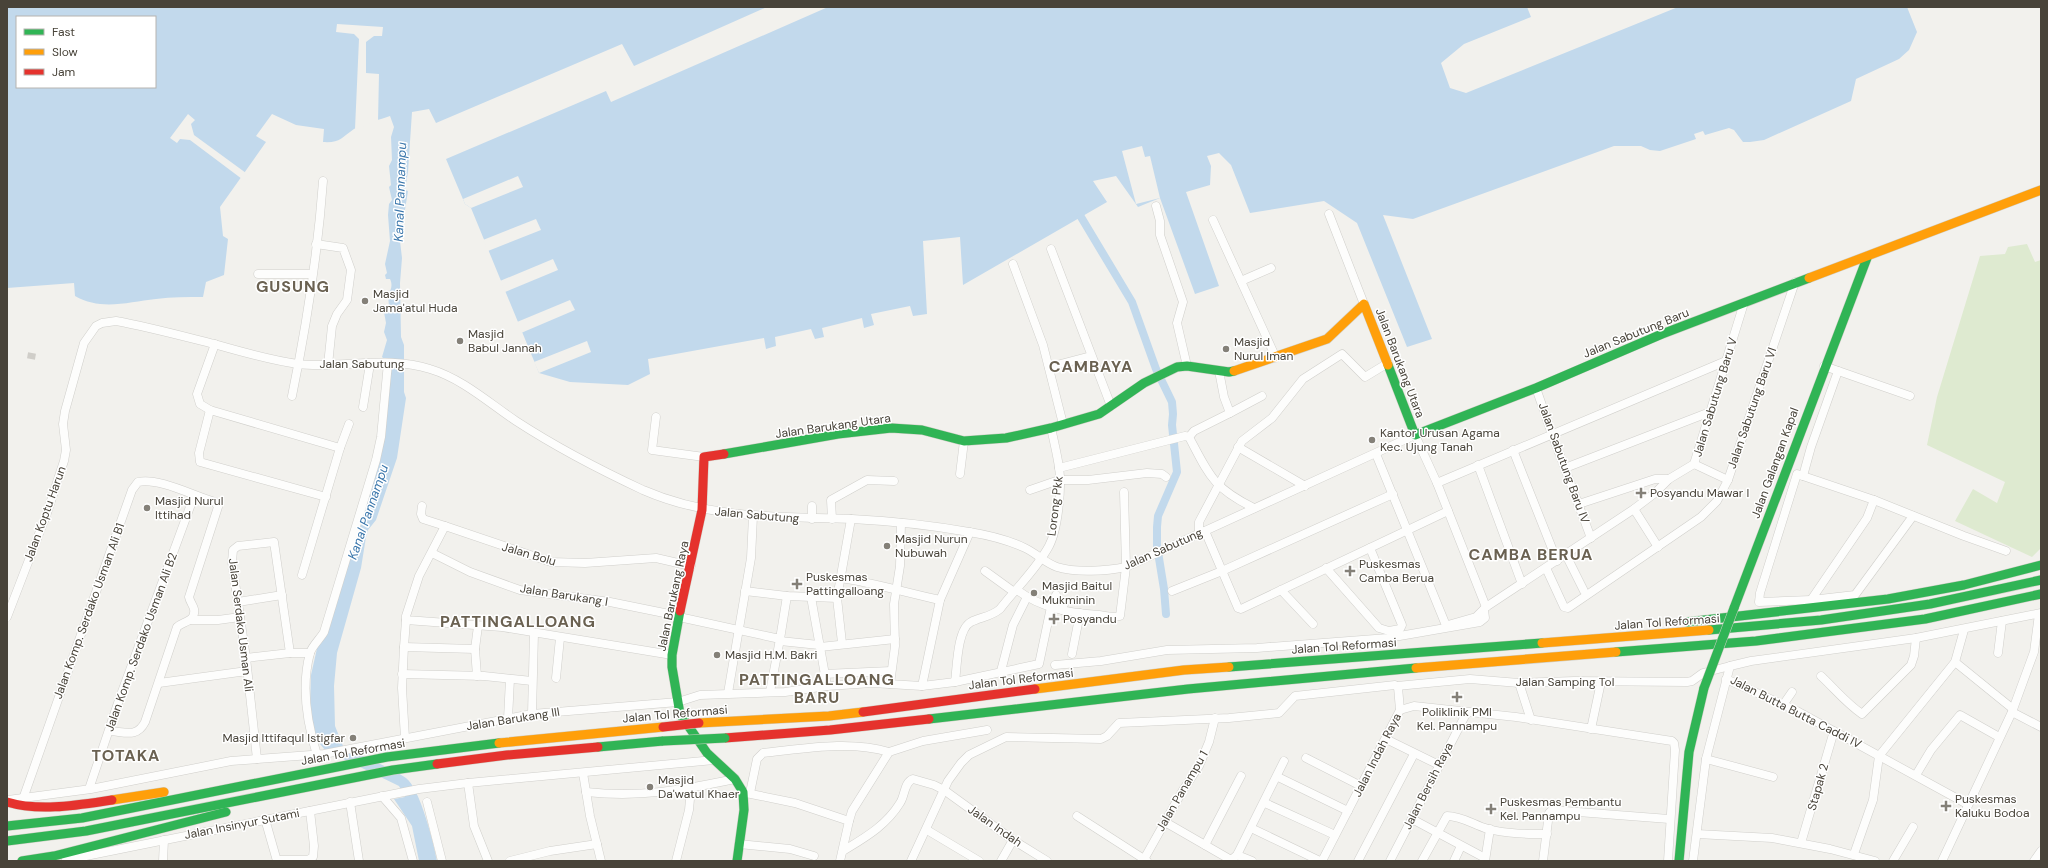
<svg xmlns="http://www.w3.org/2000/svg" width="2048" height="868" viewBox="0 0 2048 868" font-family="'DM Sans',sans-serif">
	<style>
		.green { fill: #deead0 }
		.water { fill: #c2d9ec; fill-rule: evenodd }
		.pier { fill: #f2f1ed }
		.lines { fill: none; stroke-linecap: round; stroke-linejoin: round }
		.canal { stroke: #c2d9ec; stroke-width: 8 }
		.street-tunnel { stroke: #d0cec9; stroke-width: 8; stroke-dasharray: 8 4; stroke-linecap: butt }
		.street-casing { stroke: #d0cfcb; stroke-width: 9 }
		.fast-casing { stroke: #d0cec5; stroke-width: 10 }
		.slow-casing { stroke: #d0cec5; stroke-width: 10 }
		.jam-casing { stroke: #d0cec5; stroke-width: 10 }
		.street { stroke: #fdfdfc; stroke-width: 8 }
		.fast { stroke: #30b455; stroke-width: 9 }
		.slow { stroke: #ff9f0a; stroke-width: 9 }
		.jam { stroke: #e5322d; stroke-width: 9 }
		.fast-bridge-casing { stroke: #d0cec5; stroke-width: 10; stroke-linecap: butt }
		.jam-bridge-casing { stroke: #d0cec5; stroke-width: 10; stroke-linecap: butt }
		.fast-bridge { stroke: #30b455; stroke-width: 9 }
		.jam-bridge { stroke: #e5322d; stroke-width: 9 }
		.poi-dot { fill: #848078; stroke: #fff; stroke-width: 1.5 }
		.labels { text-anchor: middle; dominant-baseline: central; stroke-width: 3; stroke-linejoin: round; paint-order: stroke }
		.poi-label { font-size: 12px; fill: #484339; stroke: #fff; text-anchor: start }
		.street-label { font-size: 12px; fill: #484339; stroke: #fff }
		.water-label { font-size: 13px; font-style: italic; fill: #3b77ac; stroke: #fff }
		.district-label { font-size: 16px; font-weight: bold; letter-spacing: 1px; fill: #6a6151; stroke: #fff }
	</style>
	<rect width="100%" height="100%" fill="#f2f1ed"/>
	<path class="green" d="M2027,244L2035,262L2041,260V548L2032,557L1955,521L1973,489L1997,503L2005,482L1927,445L1937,397L1980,256L2005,254L2008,247Z"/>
	<g class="water">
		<path d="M7,7H767L634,66L622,44L436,123L429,109L412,112L408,172L405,190L408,191L400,241L402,258L400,283L401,337L404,345V392L406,398L397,458L376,520L368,530L366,537L361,568L337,653L334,686L335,726L343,746C361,756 390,767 406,778C420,788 434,844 437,861H419L412,826L394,799L405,797L399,786L325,750L315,738L310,707L311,675L318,644L377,466L386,361L382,357L387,340L384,332L386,323L384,312L389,306L388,295C391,290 393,285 390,279H386L385,275L387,273L385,264L390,241L388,215L389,204L392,200L389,187L391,185L389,166L392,160L391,137L394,127L390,116C379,120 364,123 354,129C341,138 340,143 323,142L324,129L296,125L272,114L256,136L266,142L220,207L223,236L228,239L224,275L206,282L203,297C187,297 172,297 156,299C128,302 101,311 75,296L74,283L7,288ZM17,17H155V87H17Z"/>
		<path d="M828,7H1527L1531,17L1464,44L1441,63L1450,88L1466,93L1678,7H1907L1917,32L1909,50L1899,59L1856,79L1851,101L1764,140L1750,142H1743L1734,130L1729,128L1705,135L1703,131L1694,134L1696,139L1660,151L1650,150L1641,146H1614L1413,219L1383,215L1432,339L1407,347L1357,223L1324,201L1250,213L1231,165L1219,153L1207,156L1211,166L1210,185L1186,192L1219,286L1195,294L1160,198L1138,207L1116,176L1093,181L1107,202L963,285L960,237L923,241L927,314L913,316L910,306L871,314L874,325L864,328L862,318L822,328L824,337L815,339L811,329L775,337L776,346L766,349L764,338L648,359L650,374L628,385L570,382L539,373L471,208L465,204L446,159L606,91L611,102Z"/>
	</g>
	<g class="pier">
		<path d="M337,24L383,27L382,36H374L366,42V73L379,74L378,121L355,129L359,39L354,34L336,32Z"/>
		<path d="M188,114L195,120L191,124L194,135L246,173L249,168L242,179L190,140L180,139L177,143L170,138Z"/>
		<path d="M1142,146L1145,157L1150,156L1160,198L1136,204L1122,151Z"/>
		<path d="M518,176L523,187L471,208L465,204L463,199Z"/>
		<path d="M536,219L541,230L488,251L483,240Z"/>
		<path d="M553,259L558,270L505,292L500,281Z"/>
		<path d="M570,300L575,310L521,333L517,322Z"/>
		<path d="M587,341L591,352L539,373L534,362Z"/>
	</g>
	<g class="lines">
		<path class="canal" d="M1081,217L1132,302L1156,369L1172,402L1173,414L1172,425L1177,472L1158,516L1157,527V546L1164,589L1166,614"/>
		<path class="street-tunnel" d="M31,359L32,353"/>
		<g class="street-casing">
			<g id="street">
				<path d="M1156,206L1160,221V235L1183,302L1177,323L1187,366"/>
				<path d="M1329,214L1364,304"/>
				<path d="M1213,220L1276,358"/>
				<path d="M316,244L343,248L351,270L347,300L337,314L332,326L328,365"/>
				<path d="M1051,249L1111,406"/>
				<path d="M1013,264L1043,345L1063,424"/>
				<path d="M258,274H312"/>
				<path d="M1241,281L1271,268"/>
				<path d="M215,344L197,394L200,404L210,410L340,448L349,424"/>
				<path d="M1824,366L1910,396"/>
				<path d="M1049,367L1091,356"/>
				<path d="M1219,371L1224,397L1230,413L1262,396"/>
				<path d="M1536,388L1552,434L1591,538"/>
				<path d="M292,396C306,328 318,250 323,181"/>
				<path d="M363,407L370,364"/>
				<path d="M210,410L199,453L200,462L326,497"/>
				<path d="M656,417L652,450L704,457"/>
				<path d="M1189,437L1194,431L1230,413"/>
				<path d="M1238,447L1305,486"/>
				<path d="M1513,450L1557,561"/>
				<path d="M1376,454L1445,623L1448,625L1476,617L1486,607L1634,509L1655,493L1669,479L1694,464L1744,303"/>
				<path d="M1694,464L1728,480"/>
				<path d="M1478,465L1522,584"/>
				<path d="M1059,468L1185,436L1189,437C1209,475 1213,488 1254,508"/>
				<path d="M1565,468L1710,412"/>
				<path d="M960,474L964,441"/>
				<path d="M1803,476L1811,447L1838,371"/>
				<path d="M1437,483L1726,361"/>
				<path d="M1030,490L1059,480H1088L1147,473L1162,474L1166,477"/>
				<path d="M1874,500L1867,518L1811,600L1855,595L1913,516"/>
				<path d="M1579,504L1655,479H1669"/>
				<path d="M422,506L421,514L423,519L445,526"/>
				<path d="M1634,509L1658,547"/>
				<path d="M812,519V506"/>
				<path d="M832,519L831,500L867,480L894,481"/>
				<path d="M1205,531L1238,608L1241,609L1448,511"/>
				<path d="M1199,533V522L1242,441L1272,418L1303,379L1342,354L1365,377L1388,363"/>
				<path d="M432,553L470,572L520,590L610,602L679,616"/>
				<path d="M1566,555L1584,591"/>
				<path d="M1326,568L1379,628L1389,631L1400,629L1402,625L1370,548"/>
				<path d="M1546,568L1564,607L1568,608L1701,517L1717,501L1728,480L1795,282"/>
				<path d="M985,571L1014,592"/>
				<path d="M302,575L340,448"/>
				<path d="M841,578C875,583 907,593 940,600"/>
				<path d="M1017,590C1041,608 1069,613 1099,615C1106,616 1113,618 1120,616L1126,567L1124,492"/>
				<path d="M1281,590L1313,624"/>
				<path d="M745,591L787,596L837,598L851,519"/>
				<path d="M1172,591L1222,571L1393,494"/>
				<path d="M811,597L827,686"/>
				<path d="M837,598L842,643"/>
				<path d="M1811,600L1759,602L1760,593L1797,474L1874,500L1964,536L2006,551"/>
				<path d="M238,602L282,595"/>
				<path d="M1062,610L1065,601"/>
				<path d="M7,617L47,513L64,461L66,450L63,424L65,411L84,343L96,326L102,323L116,321C149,327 182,336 214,344C242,352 269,360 298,364C341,369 388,355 430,369C463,379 489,403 516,421C556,447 600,470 643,490C712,520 779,516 852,519C892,521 930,525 969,532C988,535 1008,540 1025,548C1036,553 1045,563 1057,567C1076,573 1107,571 1126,567L1415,435L1437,483L1486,607"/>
				<path d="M679,617L780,639L787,596"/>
				<path d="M191,620H218L240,617"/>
				<path d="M780,641L819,645"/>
				<path d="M404,647L406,620"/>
				<path d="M820,647L895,639"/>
				<path d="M1998,653L2002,621"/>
				<path d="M1072,654L1080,613"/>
				<path d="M672,655L502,627L406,620V616L419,576L445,526L551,562L585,563L656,558L691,566"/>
				<path d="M246,658L290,653H310"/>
				<path d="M1955,662L2013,709"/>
				<path d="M1055,665L1101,661L1167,650L1257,648L1388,638L1480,622L1485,618L1484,610"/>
				<path d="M1001,671L1013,625L1027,597"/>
				<path d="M402,674L484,676L532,681"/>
				<path d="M824,674L891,671"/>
				<path d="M477,676L475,649L478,626"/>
				<path d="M1821,676C1836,690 1845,702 1862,714L1911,665L1914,656L1916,638"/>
				<path d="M556,678L560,638"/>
				<path d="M1726,679L1797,711L1967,804"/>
				<path d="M955,682C957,668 957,629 971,622C980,617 991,617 1000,609C1016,588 1036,570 1049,546C1058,529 1062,487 1059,467C1057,454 1054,441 1051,428"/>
				<path d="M159,683L247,671"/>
				<path d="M1519,683L1531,720"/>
				<path d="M890,684L895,646L894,604L900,566L901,523"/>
				<path d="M922,686L940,600L970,532"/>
				<path d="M1397,686L1470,679L1519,683L1574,681L1687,682L1692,681L1703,673L1730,666"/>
				<path d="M770,692L780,639"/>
				<path d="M728,693L751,558L753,516"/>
				<path d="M1783,705L1792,692"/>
				<path d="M2012,712L2041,727"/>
				<path d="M532,714L534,633"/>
				<path d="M508,719L510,679"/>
				<path d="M1591,729L1601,682"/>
				<path d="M405,738L402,688L404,647L475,649"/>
				<path d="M1386,739L1439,765"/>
				<path d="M317,755C307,723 301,686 310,653C312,646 320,639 324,632L376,460L381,437L388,363"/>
				<path d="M1306,758L1361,786"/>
				<path d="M257,759L246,658L232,562L233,550L238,546L274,542L290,653"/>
				<path d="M1706,759L1773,777"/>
				<path d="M583,773L590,816L601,861"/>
				<path d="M1916,775L1931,750L1960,715L1999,737"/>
				<path d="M1278,777L1348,811"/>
				<path d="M468,783L474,826L488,861"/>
				<path d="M89,789L119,700L194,496"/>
				<path d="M586,792C640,798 682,790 735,779"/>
				<path d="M746,793L795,803L849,821L840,861"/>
				<path d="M750,793L757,759L763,753C803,749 849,740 889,752"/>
				<path d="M24,796L132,490L138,482C158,477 194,496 215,502L218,507L189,597C190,602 193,605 194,609C196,622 183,621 177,627L145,722C137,738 125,732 110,731"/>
				<path d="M382,796L401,818L413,861"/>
				<path d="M8,800L91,789L231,761L324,754L532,714L678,702L700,695L785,692L827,686L872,683L922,686L955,682L1039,664L1051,607L1056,595"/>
				<path d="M350,802L359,861"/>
				<path d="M427,802L442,861"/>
				<path d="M1265,803L1335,835"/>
				<path d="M1077,816L1147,861"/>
				<path d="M265,819L277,861"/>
				<path d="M1412,819L1485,858"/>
				<path d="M849,821L852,811L889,752L923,741L987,730"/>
				<path d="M1165,822L1231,860L1237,855L1284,761"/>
				<path d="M1251,828L1320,861"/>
				<path d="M927,830L979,861"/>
				<path d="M1697,834L1772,838L1830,849L1875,861"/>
				<path d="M1801,843L1834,731"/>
				<path d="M739,844L790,849L814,856"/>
				<path d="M1205,845L1241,776"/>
				<path d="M843,851C864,838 886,826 900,803C905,796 904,782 913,779L934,785L944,790L1013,840L1047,861"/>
				<path d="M1854,854L1873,800L1879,756L1955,662L1964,630"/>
				<path d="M1237,855L1252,861"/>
				<path d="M66,860L419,789L468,783L714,760"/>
				<path d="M277,860H308L313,857L314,846L310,811"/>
				<path d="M163,861L164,840"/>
				<path d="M510,861L550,851L597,844"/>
				<path d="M676,861L689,810L691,788"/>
				<path d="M911,861L948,781L961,763L969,755L1006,737L1101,739L1107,736L1119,723L1229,718L1279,713L1295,696L1395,685L1398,687L1400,710"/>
				<path d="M1001,861L1013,840"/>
				<path d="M1143,861L1183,790L1199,766L1209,742L1215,718"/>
				<path d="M1322,861L1400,710L1414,706L1516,717L1672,741L1674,743L1675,750L1668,861"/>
				<path d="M1358,861L1414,754"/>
				<path d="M1390,861L1467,712"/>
				<path d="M1422,861L1447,816C1462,816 1474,825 1488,829C1507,834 1527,834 1547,834"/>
				<path d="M1454,861L1461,846"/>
				<path d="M1485,861L1490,829"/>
				<path d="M1543,861L1549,813L1552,810L1669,819"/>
				<path d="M1693,861L1706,759L1730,666L1751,661L1916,638L2041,613"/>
				<path d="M1893,861L1913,827"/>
				<path d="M1942,861L2012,712L2034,652L2039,614"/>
				<path d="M2034,861L2041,851"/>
			</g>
		</g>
		<g class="fast-casing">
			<g id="fast">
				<path d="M1388,365L1415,435L1536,388L1662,334L1809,278"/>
				<path d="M724,454L838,434L891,428L922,430L964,441L1006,438L1051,428L1099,414L1144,383L1177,367L1187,366L1229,372L1234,371"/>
				<path d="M1734,608L1867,258"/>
				<path d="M680,611L672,655V667L680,714L707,753L735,779L743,792L744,810L737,861"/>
				<path d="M1687,622L1888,599L1964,585L2041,565"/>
				<path d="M1709,630L1821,620L1930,604L2041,580"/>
				<path d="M1616,652L1756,641L1925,619L2041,594"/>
				<path d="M1229,667L1542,643"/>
				<path d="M929,719L1188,689L1416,668"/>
				<path d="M598,747L663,741"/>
				<path d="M7,826L82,818L387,757L499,743"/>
				<path d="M7,841L86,831L393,770L437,764"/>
				<path d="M22,861L54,856L226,812"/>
				<path d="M1679,861L1689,752L1704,688"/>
			</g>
		</g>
		<g class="slow-casing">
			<g id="slow">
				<path d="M1809,278L2041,190"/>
				<path d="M1234,371L1327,339L1364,304L1388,365"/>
				<path d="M1542,643L1709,630"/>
				<path d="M1416,668L1616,652"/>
				<path d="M1035,689L1184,670L1229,667"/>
				<path d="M699,723L829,716L863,712"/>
				<path d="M499,743L663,727"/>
				<path d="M112,800L164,792"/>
			</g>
		</g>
		<g class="jam-casing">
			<g id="jam">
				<path d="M680,611L702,510L704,457L724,454"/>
				<path d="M863,712L1035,689"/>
				<path d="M725,738L830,730L929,719"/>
				<path d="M437,764L507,755L598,747"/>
				<path d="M7,802C40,812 78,805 112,800"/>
			</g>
		</g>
		<use href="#street" class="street"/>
		<use href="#fast" class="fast"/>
		<use href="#slow" class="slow"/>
		<use href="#jam" class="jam"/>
		<g class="fast-bridge-casing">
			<g id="fast-bridge">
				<path d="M1704,688L1734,608"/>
				<path d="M663,741L725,738"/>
			</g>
		</g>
		<g class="jam-bridge-casing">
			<path id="jam-bridge" d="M663,727L699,723"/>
		</g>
		<use href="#fast-bridge" class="fast-bridge"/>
		<use href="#jam-bridge" class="jam-bridge"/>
	</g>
	<g class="poi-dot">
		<circle cx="365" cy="301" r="4"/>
		<circle cx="460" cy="341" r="4"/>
		<circle cx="1226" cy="349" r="4"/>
		<circle cx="1372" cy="440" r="4"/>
		<path d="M1639 487h4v4h4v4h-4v4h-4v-4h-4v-4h4z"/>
		<circle cx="147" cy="508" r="4"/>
		<circle cx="887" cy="546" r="4"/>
		<path d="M1348 565h4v4h4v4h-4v4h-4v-4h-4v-4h4z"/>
		<path d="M795 578h4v4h4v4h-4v4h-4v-4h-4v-4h4z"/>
		<circle cx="1034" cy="593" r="4"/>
		<path d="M1052 613h4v4h4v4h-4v4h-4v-4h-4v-4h4z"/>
		<circle cx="717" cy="655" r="4"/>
		<path d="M1455 691h4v4h4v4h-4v4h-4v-4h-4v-4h4z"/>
		<circle cx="353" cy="738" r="4"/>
		<circle cx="650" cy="787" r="4"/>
		<path d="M1944 800h4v4h4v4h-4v4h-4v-4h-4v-4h4z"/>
		<path d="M1489 803h4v4h4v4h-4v4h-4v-4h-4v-4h4z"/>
	</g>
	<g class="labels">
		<g class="poi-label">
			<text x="373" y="294">Masjid<tspan x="373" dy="14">Jama'atul Huda</tspan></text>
			<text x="468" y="334">Masjid<tspan x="468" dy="14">Babul Jannah</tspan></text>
			<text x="1234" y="342">Masjid<tspan x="1234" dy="14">Nurul Iman</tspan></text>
			<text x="1380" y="433">Kantor Urusan Agama<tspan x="1380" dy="14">Kec. Ujung Tanah</tspan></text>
			<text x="1650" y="493">Posyandu Mawar I</text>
			<text x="155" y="501">Masjid Nurul<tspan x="155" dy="14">Ittihad</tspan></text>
			<text x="895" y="539">Masjid Nurun<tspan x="895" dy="14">Nubuwah</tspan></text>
			<text x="1359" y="564">Puskesmas<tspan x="1359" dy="14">Camba Berua</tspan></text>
			<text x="806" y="577">Puskesmas<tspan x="806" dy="14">Pattingalloang</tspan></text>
			<text x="1042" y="586">Masjid Baitul<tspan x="1042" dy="14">Mukminin</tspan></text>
			<text x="1063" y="619">Posyandu</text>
			<text x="725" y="655">Masjid H.M. Bakri</text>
			<text x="1457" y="712" text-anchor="middle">Poliklinik PMI<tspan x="1457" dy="14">Kel. Pannampu</tspan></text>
			<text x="345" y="738" text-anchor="end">Masjid Ittifaqul Istigfar</text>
			<text x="658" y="780">Masjid<tspan x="658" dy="14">Da'watul Khaer</tspan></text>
			<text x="1955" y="799">Puskesmas<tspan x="1955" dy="14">Kaluku Bodoa</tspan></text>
			<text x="1500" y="802">Puskesmas Pembantu<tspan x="1500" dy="14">Kel. Pannampu</tspan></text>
		</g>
		<g class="street-label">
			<text transform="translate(1636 333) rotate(-22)">Jalan Sabutung Baru</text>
			<text transform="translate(1400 363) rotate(69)">Jalan Barukang Utara</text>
			<text x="362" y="364">Jalan Sabutung</text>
			<text transform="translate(1715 397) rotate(-73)">Jalan Sabutung Baru V</text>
			<text transform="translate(1752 408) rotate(-71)">Jalan Sabutung Baru VI</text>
			<text transform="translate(833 426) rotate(-8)">Jalan Barukang Utara</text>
			<text transform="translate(1564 463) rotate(70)">Jalan Sabutung Baru IV</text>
			<text transform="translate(1775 463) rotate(-70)">Jalan Galangan Kapal</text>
			<text transform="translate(1055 506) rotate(-83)">Lorong Pkk</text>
			<text transform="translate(45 514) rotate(-70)">Jalan Koptu Harun</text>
			<text transform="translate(757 515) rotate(5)">Jalan Sabutung</text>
			<text transform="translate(1163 549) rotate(-24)">Jalan Sabutung</text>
			<text transform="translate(529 554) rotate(16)">Jalan Bolu</text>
			<text transform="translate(564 595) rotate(9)">Jalan Barukang I</text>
			<text transform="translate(673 596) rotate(-78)">Jalan Barukang Raya</text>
			<text transform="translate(89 611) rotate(-70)">Jalan Komp. Serdako Usman Ali B1</text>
			<text transform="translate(1667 622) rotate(-4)">Jalan Tol Reformasi</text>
			<text transform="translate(241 625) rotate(83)">Jalan Serdako Usman Ali</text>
			<text transform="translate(141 642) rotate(-70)">Jalan Komp. Serdako Usman Ali B2</text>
			<text transform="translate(1344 646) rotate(-4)">Jalan Tol Reformasi</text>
			<text transform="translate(1021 679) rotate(-7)">Jalan Tol Reformasi</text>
			<text x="1565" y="682">Jalan Samping Tol</text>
			<text transform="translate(1796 712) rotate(27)">Jalan Butta Butta Caddi IV</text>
			<text transform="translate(675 714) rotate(-5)">Jalan Tol Reformasi</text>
			<text transform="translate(513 719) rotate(-9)">Jalan Barukang III</text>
			<text transform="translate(353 752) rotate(-10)">Jalan Tol Reformasi</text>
			<text transform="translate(1377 755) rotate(-63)">Jalan Indah Raya</text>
			<text transform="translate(1428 786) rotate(-63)">Jalan Bersih Raya</text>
			<text transform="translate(1818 787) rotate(-74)">Stapak 2</text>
			<text transform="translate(1182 791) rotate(-60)">Jalan Panampu 1</text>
			<text transform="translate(242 824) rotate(-11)">Jalan Insinyur Sutami</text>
			<text transform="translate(995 826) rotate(35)">Jalan Indah</text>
		</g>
		<g class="water-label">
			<text transform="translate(400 192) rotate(-88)">Kanal Pannampu</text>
			<text transform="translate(368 512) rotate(-71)">Kanal Pannampu</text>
		</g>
		<g class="district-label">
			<text x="293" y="286">GUSUNG</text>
			<text x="1091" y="366">CAMBAYA</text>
			<text x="1531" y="554">CAMBA BERUA</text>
			<text x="518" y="621">PATTINGALLOANG</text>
			<text x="817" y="679">PATTINGALLOANG<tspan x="817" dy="18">BARU</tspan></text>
			<text x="126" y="755">TOTAKA</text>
		</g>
	</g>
	<rect width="2048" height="868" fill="none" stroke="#484339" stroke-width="16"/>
	<rect x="16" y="16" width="140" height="72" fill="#ffffff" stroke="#b6b4b0"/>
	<rect x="24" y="29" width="20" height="6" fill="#30b455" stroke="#b6b4b0"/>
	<text x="52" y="36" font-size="12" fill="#484339">Fast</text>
	<rect x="24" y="49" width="20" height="6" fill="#ff9f0a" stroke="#b6b4b0"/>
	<text x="52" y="56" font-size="12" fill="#484339">Slow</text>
	<rect x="24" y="69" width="20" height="6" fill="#e5322d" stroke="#b6b4b0"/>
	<text x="52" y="76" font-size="12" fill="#484339">Jam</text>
</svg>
